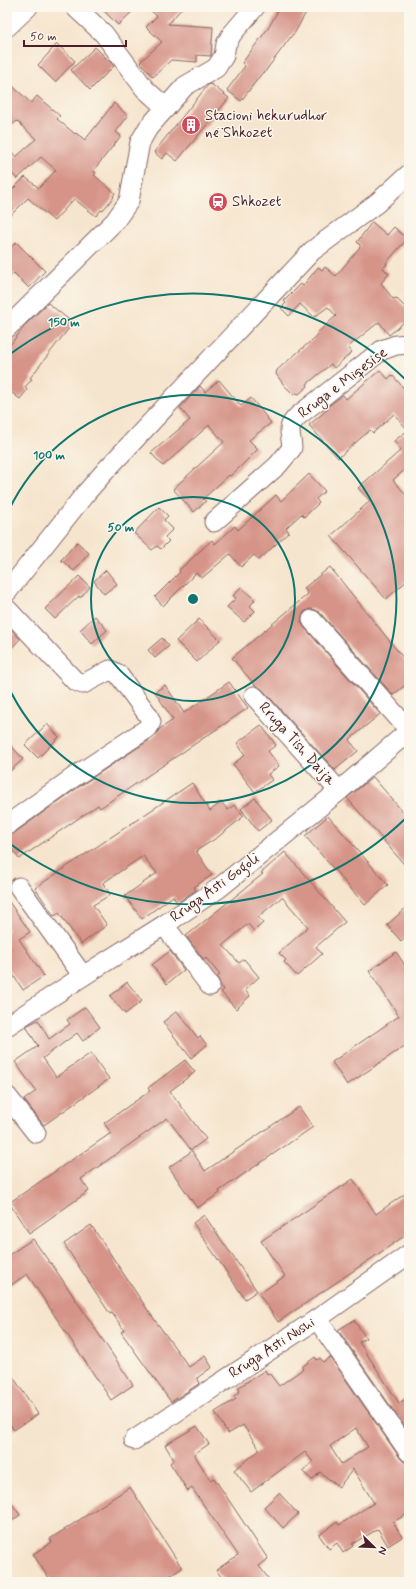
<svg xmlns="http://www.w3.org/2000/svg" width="416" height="1589" viewBox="0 0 416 1589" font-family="Mynerve,sans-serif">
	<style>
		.building { fill: #d69387; fill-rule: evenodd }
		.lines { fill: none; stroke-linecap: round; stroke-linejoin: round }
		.minor-casing { stroke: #866464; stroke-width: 21 }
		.minor { stroke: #fff; stroke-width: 19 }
		.ring { fill: none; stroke: #0f766e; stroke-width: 2 }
		.labels { text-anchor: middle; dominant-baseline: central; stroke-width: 3; stroke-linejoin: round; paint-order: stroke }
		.poi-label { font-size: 15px; fill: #4a1f2b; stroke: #fbf7ec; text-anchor: start }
		.street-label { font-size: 15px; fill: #4a1f2b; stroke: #fbf7ec }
		.centre { fill: #0f766e; stroke: #fbf7ec; stroke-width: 2 }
		.ring-label { font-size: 12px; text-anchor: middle; font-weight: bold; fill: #0f766e; stroke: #fbf7ec; stroke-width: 3; stroke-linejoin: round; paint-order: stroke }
	</style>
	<rect width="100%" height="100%" fill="#fbf7ec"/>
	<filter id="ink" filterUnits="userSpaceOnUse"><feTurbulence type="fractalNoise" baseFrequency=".025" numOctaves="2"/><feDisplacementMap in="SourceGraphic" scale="8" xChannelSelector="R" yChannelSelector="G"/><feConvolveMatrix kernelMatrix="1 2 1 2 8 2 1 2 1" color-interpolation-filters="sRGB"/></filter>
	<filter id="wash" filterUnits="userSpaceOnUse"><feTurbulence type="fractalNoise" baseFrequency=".012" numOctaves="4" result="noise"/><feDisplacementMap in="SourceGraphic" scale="16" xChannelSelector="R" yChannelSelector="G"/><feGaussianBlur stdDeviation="0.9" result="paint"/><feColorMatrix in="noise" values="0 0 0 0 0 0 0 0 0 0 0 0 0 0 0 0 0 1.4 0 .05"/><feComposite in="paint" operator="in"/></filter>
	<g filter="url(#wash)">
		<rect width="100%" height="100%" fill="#f6e5ce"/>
		<g id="blocks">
			<g class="building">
				<path d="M100,7H137L118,25Z"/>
				<path d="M146,7H183L168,24L213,27L211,56L197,55V62L171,60L153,77L140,62L162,42L146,27L157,16Z"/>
				<path d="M280,7H309L294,34H293L264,73L263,72L241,101L227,90L245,66L242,63L269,27Z"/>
				<path d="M57,44L75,61L55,82L38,65Z"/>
				<path d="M95,47L114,66L90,90L71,70Z"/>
				<path d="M7,81L31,103L37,96L60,116L57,119L75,134L76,133L85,140L114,103L128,116L116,132L121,136L93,171L96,173L94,175L115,193L113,196L114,197L102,211L101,210L96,216L74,199L54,221L28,198L7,219V195L25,177L39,188L56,170L41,157L17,179L7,168V146L16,157L36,139L17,121L7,129Z"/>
				<path d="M211,84L229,98L177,161L167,153L162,159L154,152L208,85Z"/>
				<path d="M372,222L387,235L394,227L407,239L386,263L387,264L383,268L389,274L381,283L393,299L396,298L406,308V310L409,313V323H403L389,335L379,322L348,347L352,352L334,368L331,364L307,384L308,386L299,394L296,393L294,395L284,385L276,374L277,370L318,335L317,333L336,316L328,307L314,317L300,304L289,316L281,308L286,303L284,301L301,284L303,286L318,267L322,270L325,267L336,276L360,247V245L357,242Z"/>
				<path d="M16,242L45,271L29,288L14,273L7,279V252Z"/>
				<path d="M48,303L73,323L30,378L32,379L25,387L27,390L20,399L7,389V349L27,323Z"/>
				<path d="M380,370L388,379L392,375L409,394V466L393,480L409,498V579L386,599L331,536L370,501L358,488L401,450L394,441L408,430L394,414L373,433L370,430L338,458L309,425L328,409L326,408L343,395L346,399Z"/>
				<path d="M219,380L241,406L251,398L271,423L249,440L258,449L239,468L230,476L229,475L203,499L206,501L194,512L173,489L224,442L209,425L163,466L151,453L190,420L180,408L200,386L205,392Z"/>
				<path d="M309,474L325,491L316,499L319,503L304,517L301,514L286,528L289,532L259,560L254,555L241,567L230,554L202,578L196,573L163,606L155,597L180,572L179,570L212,540L215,544L235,526L238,530L276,495L281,501Z"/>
				<path d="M159,507L168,516L164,520L173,529L165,537L169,541L161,549L157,546L152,550L134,533Z"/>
				<path d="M77,542L89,553L74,571L61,560Z"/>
				<path d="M330,567L409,665V682L393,695L320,613L316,610L310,609L304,612L302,617L301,622L304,627L380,714L349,740L358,751L335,770L262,689L255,685L232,658L308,594L304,588Z"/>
				<path d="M106,570L117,584L104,594L94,581Z"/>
				<path d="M79,576L90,587L80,598L79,596L55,619L45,609Z"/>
				<path d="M241,587L255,600L250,606L255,611L244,622L227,607L236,598L233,596Z"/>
				<path d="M95,616L107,630L92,644L80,630Z"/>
				<path d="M199,619L220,640L197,662L176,641Z"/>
				<path d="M7,625L20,639L7,653Z"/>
				<path d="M162,638L169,646L155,658L148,650Z"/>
				<path d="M229,682L248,708L100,808L98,805L19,859L7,841V836L13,834L80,786L154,737L160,729L173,720L155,692L165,685L184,713Z"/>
				<path d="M47,724L59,737L38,758L25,745Z"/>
				<path d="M261,725L276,745L268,751L279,766L268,774L272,780L255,792L233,764L245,755L237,743Z"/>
				<path d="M7,741L23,759L7,774Z"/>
				<path d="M373,777L409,819V870L347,798Z"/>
				<path d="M192,783L210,811L221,802L228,810L234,805L244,816L218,837L196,851L212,875L194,887L196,890L177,903L173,896L142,919L125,896L157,873L143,856L103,883L110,895L93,905L107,925L81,944L59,913L54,916L35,888Z"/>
				<path d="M255,798L272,820L258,831L241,809Z"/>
				<path d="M328,816L388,885L365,905L305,836Z"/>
				<path d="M285,852L345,922L316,947L322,954L297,976L284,962L286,960L279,953L308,927L282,897L258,917L263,923L254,931L248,924L223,945L239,963L244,959L259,977L245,990L250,996L236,1009L221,992L224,990L221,986L217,977L220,975L206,958L204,960L186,936L263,874L261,873Z"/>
				<path d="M7,899L30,932L19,939L44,976L23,990L7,966Z"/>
				<path d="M409,905V934L401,941L387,925Z"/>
				<path d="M170,951L184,970L167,984L152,965Z"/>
				<path d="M396,952L409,971V1043L347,1085L332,1062L399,1016L369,971Z"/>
				<path d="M127,982L142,1001L125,1014L110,996Z"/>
				<path d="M85,1007L100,1027L83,1041L77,1033L43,1058L56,1077L91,1053L109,1079L44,1125L24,1100L36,1091L15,1062L38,1046L26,1026L38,1020L49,1039L70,1024L67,1020Z"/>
				<path d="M177,1011L198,1038L200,1036L207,1045L191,1058L163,1022Z"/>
				<path d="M185,1060L195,1072L170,1091L206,1139L191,1150L167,1118L81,1179L89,1191L29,1233L9,1203L111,1133L104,1123L150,1091L148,1088Z"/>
				<path d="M299,1107L313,1127L219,1191L220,1193L197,1208L169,1167L192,1151L205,1171Z"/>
				<path d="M353,1179L376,1214L409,1191V1233L278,1322L259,1294L285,1276L261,1241Z"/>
				<path d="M204,1215L257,1291L245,1299L193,1223Z"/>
				<path d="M91,1225L149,1312L189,1367L205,1356L212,1367L197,1378L200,1383L171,1402L121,1332L124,1330L112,1313L110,1314L64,1244Z"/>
				<path d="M33,1239L50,1263H51L133,1385L111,1400L27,1274L7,1288V1256Z"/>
				<path d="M354,1320L366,1338L359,1342L399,1403L409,1397V1433L338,1330Z"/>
				<path d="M315,1357L317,1360L320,1358L323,1362L330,1357L400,1458L404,1462L409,1463V1513L393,1522L402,1537L388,1546L378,1529L352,1544L353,1546L343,1553L337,1543L329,1549L319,1535L337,1522L339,1525L374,1503L353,1469L339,1487L320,1472L312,1480L302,1471L313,1462L305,1452L251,1492L234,1470L260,1450L243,1425L228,1434L215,1412L236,1399L234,1396L240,1391L238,1388L265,1370L267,1374L269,1373L279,1386L303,1369L302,1367ZM356,1428L368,1447L341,1464L330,1446Z"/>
				<path d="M7,1368L38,1414L14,1430L7,1420Z"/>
				<path d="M197,1426L209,1444L194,1454L210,1480L214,1478L268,1559L259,1566L271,1582H225L216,1570L238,1555L192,1488L188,1491L170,1463L174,1460L165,1445Z"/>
				<path d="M130,1487L182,1568L161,1582H51L33,1554L52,1542L50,1539Z"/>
				<path d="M279,1493L298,1514L283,1528L264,1507Z"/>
				<path d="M7,1497L20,1515L7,1524Z"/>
			</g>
		</g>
	</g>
	<g filter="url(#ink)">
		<use href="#blocks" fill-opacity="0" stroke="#866464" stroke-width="1"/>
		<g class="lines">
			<g class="minor-casing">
				<g id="minor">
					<path d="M75,7L104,34L145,89L166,108"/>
					<path d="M7,27L28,7"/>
					<path d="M7,328L115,221L129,201L140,142L148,128L185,86L216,68L224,56L226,44L232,34L255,7"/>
					<path d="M214,522L278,465L292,448C291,431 285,428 299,415L382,350L396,345L409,344"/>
					<path d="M7,592L85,494L107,469L312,251L377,203L409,174"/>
					<path d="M7,609L75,681L83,684L110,670L118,674L148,715L151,722L148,728L74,777L7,825"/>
					<path d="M312,620L409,730"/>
					<path d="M254,696L339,791"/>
					<path d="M19,887L83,976"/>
					<path d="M164,925L210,986"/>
					<path d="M7,1026L83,976L164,925L219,888L339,791L409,731"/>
					<path d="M7,1096L36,1133"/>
					<path d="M317,1319L409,1452"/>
					<path d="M134,1440L317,1319L409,1254"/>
				</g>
			</g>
			<use href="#minor" class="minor"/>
		</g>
	</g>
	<g class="ring">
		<circle cx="193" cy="599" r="102"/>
		<path d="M7 514A204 204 0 1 1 7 684"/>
		<path d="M407 817A306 306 0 0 1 9 843M9 355A306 306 0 0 1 407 381"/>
	</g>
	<defs>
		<g id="building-disc" transform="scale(1)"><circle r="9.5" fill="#d1495b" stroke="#fbf7ec"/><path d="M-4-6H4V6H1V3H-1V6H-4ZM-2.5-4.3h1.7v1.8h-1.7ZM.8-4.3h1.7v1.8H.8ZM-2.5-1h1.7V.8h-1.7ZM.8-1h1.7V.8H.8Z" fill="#fff"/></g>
		<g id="station-disc" transform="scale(1)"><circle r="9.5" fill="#d1495b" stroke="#fbf7ec"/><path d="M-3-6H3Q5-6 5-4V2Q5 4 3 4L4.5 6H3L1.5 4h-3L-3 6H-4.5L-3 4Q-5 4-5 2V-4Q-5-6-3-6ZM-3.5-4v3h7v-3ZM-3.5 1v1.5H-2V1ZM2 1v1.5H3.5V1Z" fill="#fff"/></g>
	</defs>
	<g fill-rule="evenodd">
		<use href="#building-disc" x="191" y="125"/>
		<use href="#station-disc" x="218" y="202"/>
	</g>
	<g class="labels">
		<g class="poi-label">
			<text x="205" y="116">Stacioni hekurudhor<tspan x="205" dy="17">në Shkozet</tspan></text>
			<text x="232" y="202">Shkozet</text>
		</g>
		<g class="street-label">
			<text transform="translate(343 383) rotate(-37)">Rruga e Miqesise</text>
			<text transform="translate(297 744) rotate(48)">Rruga Tish Daija</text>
			<text transform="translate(215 888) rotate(-36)">Rruga Asti Gogoli</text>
			<text transform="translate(272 1348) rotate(-33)">Rruga Asti Nushi</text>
		</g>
	</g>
	<circle cx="193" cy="599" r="6" class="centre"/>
	<g class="ring-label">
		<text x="64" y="326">150 m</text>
		<text x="49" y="459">100 m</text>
		<text x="121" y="531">50 m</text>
	</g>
	<rect width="416" height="1589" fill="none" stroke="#fbf7ec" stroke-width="24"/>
	<g transform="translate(374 1547) rotate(113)" stroke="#fbf7ec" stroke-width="3" paint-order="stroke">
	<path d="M0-3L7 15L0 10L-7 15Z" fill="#4a1f2b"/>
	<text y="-6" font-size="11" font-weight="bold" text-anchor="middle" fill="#4a1f2b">N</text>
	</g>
	<path d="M24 40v6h102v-6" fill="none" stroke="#4a1f2b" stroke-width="2"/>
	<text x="30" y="40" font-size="12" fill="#4a1f2b" stroke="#fbf7ec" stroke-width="3" paint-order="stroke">50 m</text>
</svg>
